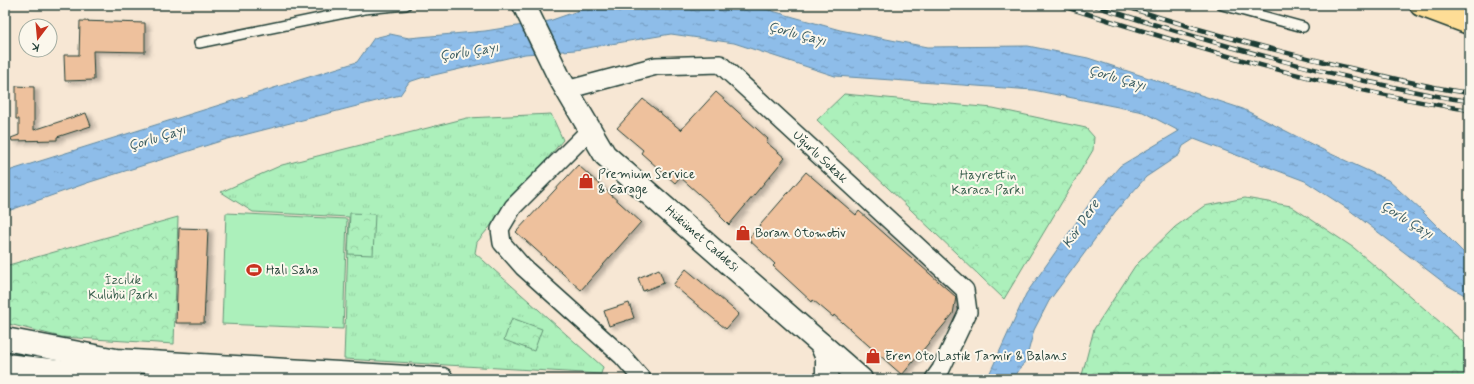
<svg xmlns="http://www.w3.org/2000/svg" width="1474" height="384" viewBox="0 0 1474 384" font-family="Mynerve,sans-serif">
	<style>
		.grass { fill: url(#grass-tufts); stroke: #669678 }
		.park { fill: url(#park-crowns); stroke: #669678 }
		.pitch { fill: #acf0bb; stroke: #669678 }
		.water { fill: url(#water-ripples); stroke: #628aa1 }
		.building { fill: #eec19d; stroke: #1f3d34; filter: url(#shadow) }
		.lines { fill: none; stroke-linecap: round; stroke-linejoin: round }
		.lane-casing { stroke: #1f3d34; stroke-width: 12 }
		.street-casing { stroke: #1f3d34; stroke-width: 20 }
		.secondary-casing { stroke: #1f3d34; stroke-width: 25 }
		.primary-casing { stroke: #1f3d34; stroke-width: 25 }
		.lane { stroke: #fbf7ec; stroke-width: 9 }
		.street { stroke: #fbf7ec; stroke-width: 17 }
		.secondary { stroke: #fbf7ec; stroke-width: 22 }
		.primary { stroke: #fedd96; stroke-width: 22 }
		.rail-casing { stroke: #1f3d34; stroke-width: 4.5 }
		.rail { stroke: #fbf7ec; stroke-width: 3; stroke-dasharray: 9; stroke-linecap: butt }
		.labels { text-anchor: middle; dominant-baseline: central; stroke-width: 4; stroke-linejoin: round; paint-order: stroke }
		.street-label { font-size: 13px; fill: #1f3d34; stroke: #fbf7ec }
		.poi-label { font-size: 13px; fill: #1f3d34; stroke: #fbf7ec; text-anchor: start }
		.park-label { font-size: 13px; fill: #3b614f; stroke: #fbf7ec }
		.water-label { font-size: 14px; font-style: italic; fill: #3b5d61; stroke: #fbf7ec }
	</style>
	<defs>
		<pattern id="grass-tufts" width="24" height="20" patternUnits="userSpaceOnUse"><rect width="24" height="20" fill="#acf0bb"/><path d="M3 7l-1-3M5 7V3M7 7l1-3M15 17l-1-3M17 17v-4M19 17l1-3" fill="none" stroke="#94cfa1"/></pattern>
		<pattern id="park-crowns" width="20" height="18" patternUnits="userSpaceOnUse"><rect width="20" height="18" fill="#acf0bb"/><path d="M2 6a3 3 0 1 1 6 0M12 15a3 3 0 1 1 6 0" fill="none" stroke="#94cfa1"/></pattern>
		<pattern id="water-ripples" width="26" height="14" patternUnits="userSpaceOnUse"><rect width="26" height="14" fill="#8ebde9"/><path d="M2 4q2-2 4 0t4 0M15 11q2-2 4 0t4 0" fill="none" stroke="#739bbe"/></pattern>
		<filter id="shadow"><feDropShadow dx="4.5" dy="2.5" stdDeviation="2" flood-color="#0004"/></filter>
	</defs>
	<rect width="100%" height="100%" fill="#f7e7d4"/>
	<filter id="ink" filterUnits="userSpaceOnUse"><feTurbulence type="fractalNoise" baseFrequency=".025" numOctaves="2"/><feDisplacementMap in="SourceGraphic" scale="8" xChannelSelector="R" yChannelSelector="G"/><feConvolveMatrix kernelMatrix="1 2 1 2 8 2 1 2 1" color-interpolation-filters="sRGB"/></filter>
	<g filter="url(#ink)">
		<path class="grass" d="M551,114L563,140L477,242L475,253L603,367L601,374L344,359L349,217L253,212L221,192L282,165L467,118Z"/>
		<g class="park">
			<path d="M844,94L993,108L1086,128L1094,137L1093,150L1004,299L817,120Z"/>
			<path d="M1245,198L1291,206L1354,248L1469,347L1466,379H1081L1094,329L1135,266L1175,227L1204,206Z"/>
			<path d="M350,213L375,214L373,255L348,254Z"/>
			<path d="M178,217L174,344L61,337L5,323V266Z"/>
			<path d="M512,318L542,329L534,351L504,340Z"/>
		</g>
		<path class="pitch" d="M226,213L347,219L343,329L222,324Z"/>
		<path class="water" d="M595,5H751L840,30L927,47L1028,46L1088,58L1243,109L1329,153L1388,180L1422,211L1469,258L1468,297L1447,285L1348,209L1305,181L1194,139L1183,146L1179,155L1146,177L1115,212L1049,301L1034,330L1026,360L1013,379H987L1026,294L1099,190L1120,166L1179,131L1143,112L1033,90L835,76L734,43L671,34L575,50L525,54L421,78L409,82L400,95L224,140L90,182L5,212V172L357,62L374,38L390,34L409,38L485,31L549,21Z"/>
		<g class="building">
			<path d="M80,21L145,23V52L93,51L94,80L65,81L64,55H79Z"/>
			<path d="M16,86L34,87V130L86,113L91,126L57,137V140L12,141L11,138L19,135V119H16Z"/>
			<path d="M716,92L768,139L766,142L785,158L729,225L720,216L721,215L717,210L680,177L675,183L641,153L643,150L617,128L643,99L681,130Z"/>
			<path d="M578,165L641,222L581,290L516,232Z"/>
			<path d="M806,172L856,215L859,211L956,297L953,314L902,375L834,315L833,317L813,300L812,302L773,266L775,264L748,239Z"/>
			<path d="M179,228L208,229L204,323H176Z"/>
			<path d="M659,269L664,283L643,291L638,278Z"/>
			<path d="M686,269L739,314L726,329L673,285Z"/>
			<path d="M629,303L634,318L609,326L604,311Z"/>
		</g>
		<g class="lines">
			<g class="lane-casing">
				<g id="lane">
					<path d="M1222,5L1303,27"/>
					<path d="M199,43L364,9L406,5"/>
				</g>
			</g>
			<g class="street-casing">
				<g id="street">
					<path d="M566,90L656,66L720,64L965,290L968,312L941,369L934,379"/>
					<path d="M590,130L513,207L500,229L502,243L523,267L622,356L642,379"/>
				</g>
			</g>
			<g class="secondary-casing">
				<g id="secondary">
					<path d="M524,5L559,77L605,155L861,379"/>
					<path d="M5,339L116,360L442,379"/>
					<path d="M821,344L827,358V379"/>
					<path d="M5,365L131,379"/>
				</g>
			</g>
			<g class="primary-casing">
				<path id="primary" d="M1421,5L1469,23"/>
			</g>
			<use href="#lane" class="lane"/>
			<use href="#street" class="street"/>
			<use href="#secondary" class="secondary"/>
			<use href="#primary" class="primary"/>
			<g class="rail-casing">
				<g id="rail">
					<path d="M1059,5C1193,47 1329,89 1469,110"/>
					<path d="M1092,5C1182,34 1272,60 1365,81C1399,88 1434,97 1469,101"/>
					<path d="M1121,5C1199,31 1279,52 1359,70C1395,79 1432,88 1469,93"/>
				</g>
			</g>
			<use href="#rail" class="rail"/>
		</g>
	</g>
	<defs>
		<g id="shop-bare" transform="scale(1.2)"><path d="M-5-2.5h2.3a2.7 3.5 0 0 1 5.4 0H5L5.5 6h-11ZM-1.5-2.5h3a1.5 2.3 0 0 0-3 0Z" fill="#c8321e" stroke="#fbf7ec" stroke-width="2.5" paint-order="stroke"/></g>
		<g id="stadium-bare" transform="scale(1.2)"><path d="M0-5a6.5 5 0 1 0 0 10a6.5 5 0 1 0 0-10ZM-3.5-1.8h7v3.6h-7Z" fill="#c8321e" stroke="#fbf7ec" stroke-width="2.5" paint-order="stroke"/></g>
	</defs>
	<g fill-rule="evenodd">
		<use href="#shop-bare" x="586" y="181"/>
		<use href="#shop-bare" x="743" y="233"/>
		<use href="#stadium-bare" x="254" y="270"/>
		<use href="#shop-bare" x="873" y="356"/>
	</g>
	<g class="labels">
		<g class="street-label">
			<text transform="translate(820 157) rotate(43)">Uğurlu Sokak</text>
			<text transform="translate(702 239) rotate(41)">Hükümet Caddesi</text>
		</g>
		<g class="poi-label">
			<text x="598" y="174">Premium Service<tspan x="598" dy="15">&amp; Garage</tspan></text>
			<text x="755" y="233">Boran Otomotiv</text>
			<text x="266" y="270">Halı Saha</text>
			<text x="885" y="356">Eren Oto Lastik Tamir &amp; Balans</text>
		</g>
		<g class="park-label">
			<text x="988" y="175">Hayrettin<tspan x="988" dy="15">Karaca Parkı</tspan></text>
			<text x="123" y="280">İzcilik<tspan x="123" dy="15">Kulübü Parkı</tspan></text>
		</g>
		<g class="water-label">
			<text transform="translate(797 34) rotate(15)">Çorlu Çayı</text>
			<text transform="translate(469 52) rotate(-9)">Çorlu Çayı</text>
			<text transform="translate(1117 78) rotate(16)">Çorlu Çayı</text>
			<text transform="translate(157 138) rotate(-17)">Çorlu Çayı</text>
			<text transform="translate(1407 220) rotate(32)">Çorlu Çayı</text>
			<text transform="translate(1081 224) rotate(-56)">Kör Dere</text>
		</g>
	</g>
	<rect width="1474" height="384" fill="none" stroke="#fbf7ec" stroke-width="20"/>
	<rect x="10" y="10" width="1454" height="364" fill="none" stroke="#1f3d34" stroke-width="1.5" filter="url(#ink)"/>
	<g transform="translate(38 38) rotate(196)"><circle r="19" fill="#fbf7ec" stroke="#a3ada2"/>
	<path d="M0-3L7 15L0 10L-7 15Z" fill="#c8321e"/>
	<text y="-6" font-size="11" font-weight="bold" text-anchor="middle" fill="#1f3d34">K</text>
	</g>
</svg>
